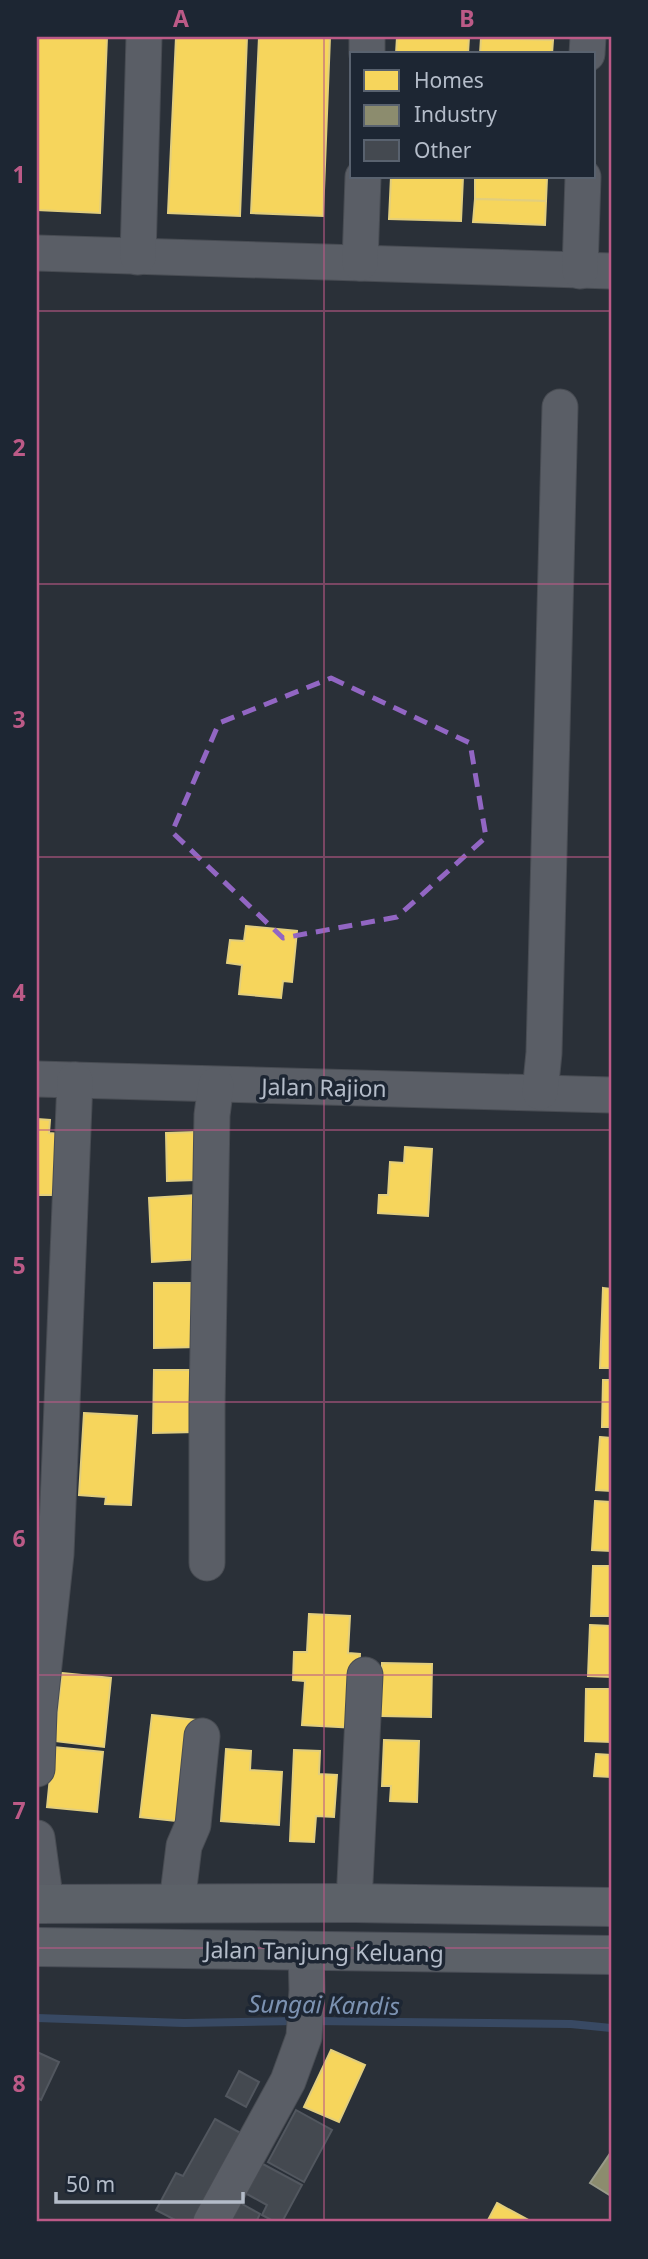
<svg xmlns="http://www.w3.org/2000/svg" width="648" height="2259" viewBox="0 0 648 2259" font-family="'Noto Sans',sans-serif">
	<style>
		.homes { fill: #f6d55c; stroke: #e2ce7d; stroke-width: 2 }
		.industry { fill: #8c8c6e; stroke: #989a89; stroke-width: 2 }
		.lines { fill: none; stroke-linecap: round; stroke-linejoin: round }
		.stream { stroke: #384963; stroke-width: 8 }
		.building { fill: #444950; stroke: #52575f; stroke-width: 2 }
		.minor-casing { stroke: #484c53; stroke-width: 37 }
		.major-casing { stroke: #484c55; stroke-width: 40 }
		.minor { stroke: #5a5e66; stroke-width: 35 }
		.major { stroke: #5c6168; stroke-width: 38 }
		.marked { fill: none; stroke: #9266c3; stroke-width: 5; stroke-dasharray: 14 9; stroke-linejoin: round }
		.grid { fill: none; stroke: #bc5a87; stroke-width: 2; stroke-opacity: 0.55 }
		.labels { text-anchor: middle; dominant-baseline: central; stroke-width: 7; stroke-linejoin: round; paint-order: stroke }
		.street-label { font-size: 23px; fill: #b4bcc9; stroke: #1d2633 }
		.water-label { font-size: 24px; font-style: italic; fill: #7c92b1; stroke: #1d2633 }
		.neatline { fill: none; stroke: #bc5a87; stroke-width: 2.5 }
		.grid-label { font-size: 23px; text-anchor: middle; font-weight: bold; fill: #bc5a87 }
	</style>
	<rect width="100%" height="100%" fill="#2a3038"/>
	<g class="homes">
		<path d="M37,37H107L100,213L37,210Z"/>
		<path d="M176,37H247L240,216L168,213Z"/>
		<path d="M259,37H330L323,216L251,213Z"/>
		<path d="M397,37H469L468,54H396Z"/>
		<path d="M481,37H553V40Z"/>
		<path d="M481,38L553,40L552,54H480Z"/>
		<path d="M391,177H463L461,221L389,219Z"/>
		<path d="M475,177L547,178L546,201L475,199Z"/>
		<path d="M475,199L546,201L545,225L473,222Z"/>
		<path d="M246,926L297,931L292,982L283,981L281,998L239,994L242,965L227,963L230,940L244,941Z"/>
		<path d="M37,1119L50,1120L49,1133L60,1134L57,1195H37Z"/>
		<path d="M196,1132V1180L167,1181L166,1133Z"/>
		<path d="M405,1147L432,1149L428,1216L378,1213L379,1195H388L390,1162L404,1163Z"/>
		<path d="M197,1195L201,1259L152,1262L149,1198Z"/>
		<path d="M154,1283H199V1347L154,1348Z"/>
		<path d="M603,1288L611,1289V1368H600Z"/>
		<path d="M154,1370H196V1432L153,1433Z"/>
		<path d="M603,1380H611V1427H602Z"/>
		<path d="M84,1413L137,1416L131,1505L105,1504L106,1497L79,1495Z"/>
		<path d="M600,1437L611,1438V1491L596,1490Z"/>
		<path d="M595,1501L611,1502V1551L592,1550Z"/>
		<path d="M593,1566H611V1616H591Z"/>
		<path d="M309,1614L350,1616L348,1653L360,1654L356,1728L302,1725L305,1681L293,1680L294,1652H307Z"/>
		<path d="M590,1625L611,1626V1677L588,1676Z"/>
		<path d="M382,1663L432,1664L431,1717L381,1716Z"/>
		<path d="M62,1673L111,1678L104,1747L54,1741Z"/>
		<path d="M586,1689H611V1742L585,1741Z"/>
		<path d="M152,1715L196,1720L185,1822L140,1817Z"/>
		<path d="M384,1740L419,1741L417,1802L390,1801L391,1786H382Z"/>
		<path d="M53,1747L103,1752L97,1812L47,1807Z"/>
		<path d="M226,1749L251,1751L250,1770L282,1772L279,1825L221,1821Z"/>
		<path d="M294,1750L320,1751L319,1774L337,1775L334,1817L316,1816L314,1842L290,1841Z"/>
		<path d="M596,1754L611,1755V1777L594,1776Z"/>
		<path d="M331,2050L365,2065L339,2122L304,2107Z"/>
		<path d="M497,2203L532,2222H487Z"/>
	</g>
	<path class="industry" d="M611,2152V2196L590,2183Z"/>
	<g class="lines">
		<g class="stream">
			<path d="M37,2018L184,2023L296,2021"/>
			<path d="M313,2021L571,2024L611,2028"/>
		</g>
	</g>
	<g class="building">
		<path d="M37,2052L59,2062L41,2100L37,2097Z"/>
		<path d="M239,2071L259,2082L246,2107L226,2096Z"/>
		<path d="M296,2110L332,2130L304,2182L268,2162Z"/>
		<path d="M215,2119L246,2136L200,2222H179L156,2210L176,2173L183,2176Z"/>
		<path d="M261,2163L302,2185L282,2222H275L262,2215L267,2205L245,2193Z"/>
		<path d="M235,2200L260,2214L256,2222H224Z"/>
	</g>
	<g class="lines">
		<g class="minor-casing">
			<g id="minor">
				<path d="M367,54V37"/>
				<path d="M587,54L588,37"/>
				<path d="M37,253L611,271"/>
				<path d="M138,257L144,37"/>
				<path d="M360,263L363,177"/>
				<path d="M580,271L583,177"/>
				<path d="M37,1079L611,1095"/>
				<path d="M540,1092L544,1053L560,407"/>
				<path d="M207,1563V1406L212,1115L216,1085"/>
				<path d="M37,1769L39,1711L56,1554L75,1080"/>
				<path d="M37,1838L46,1904"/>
				<path d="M177,1903L184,1846L193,1825L202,1736"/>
				<path d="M354,1903L365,1675"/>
				<path d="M211,2222L288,2081L304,2037L307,1990L306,1951"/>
			</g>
		</g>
		<g class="major-casing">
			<g id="major">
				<path d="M37,1904L354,1903L611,1907"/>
				<path d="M37,1947L611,1955"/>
			</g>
		</g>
		<use href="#minor" class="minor"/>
		<use href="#major" class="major"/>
	</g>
	<path class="marked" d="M331,678L470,743L486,837L397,917L283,938L172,832L219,723Z"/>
	<path class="grid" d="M324,37V2222M37,311H611M37,584H611M37,857H611M37,1130H611M37,1402H611M37,1675H611M37,1948H611"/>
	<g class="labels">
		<g class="street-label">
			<text transform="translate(324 1087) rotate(1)">Jalan Rajion</text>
			<text transform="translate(324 1951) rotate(1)">Jalan Tanjung Keluang</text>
		</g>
		<g class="water-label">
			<text transform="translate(324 2004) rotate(1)">Sungai Kandis</text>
		</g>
	</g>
	<rect width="648" height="2259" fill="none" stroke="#1d2633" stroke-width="77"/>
	<rect x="350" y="52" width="245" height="126" fill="#1d2633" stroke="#59626f" stroke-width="2"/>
	<rect x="364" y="70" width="35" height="21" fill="#f6d55c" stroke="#59626f" stroke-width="2"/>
	<text x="414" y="88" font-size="21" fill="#b4bcc9">Homes</text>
	<rect x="364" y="105" width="35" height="21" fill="#8c8c6e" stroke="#59626f" stroke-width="2"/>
	<text x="414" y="122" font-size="21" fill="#b4bcc9">Industry</text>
	<rect x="364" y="140" width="35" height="21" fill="#444950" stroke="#59626f" stroke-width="2"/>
	<text x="414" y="158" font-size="21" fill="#b4bcc9">Other</text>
	<path d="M56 2192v10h187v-10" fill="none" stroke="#b4bcc9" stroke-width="3.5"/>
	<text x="66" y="2192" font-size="21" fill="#b4bcc9" stroke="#1d2633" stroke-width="5" paint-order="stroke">50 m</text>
	<rect x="38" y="38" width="572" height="2182" class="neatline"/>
	<g class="grid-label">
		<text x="181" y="27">A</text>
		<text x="467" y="27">B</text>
		<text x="19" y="183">1</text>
		<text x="19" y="456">2</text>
		<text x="19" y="728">3</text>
		<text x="19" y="1001">4</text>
		<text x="19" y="1274">5</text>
		<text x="19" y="1547">6</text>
		<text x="19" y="1819">7</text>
		<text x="19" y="2092">8</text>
	</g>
</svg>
